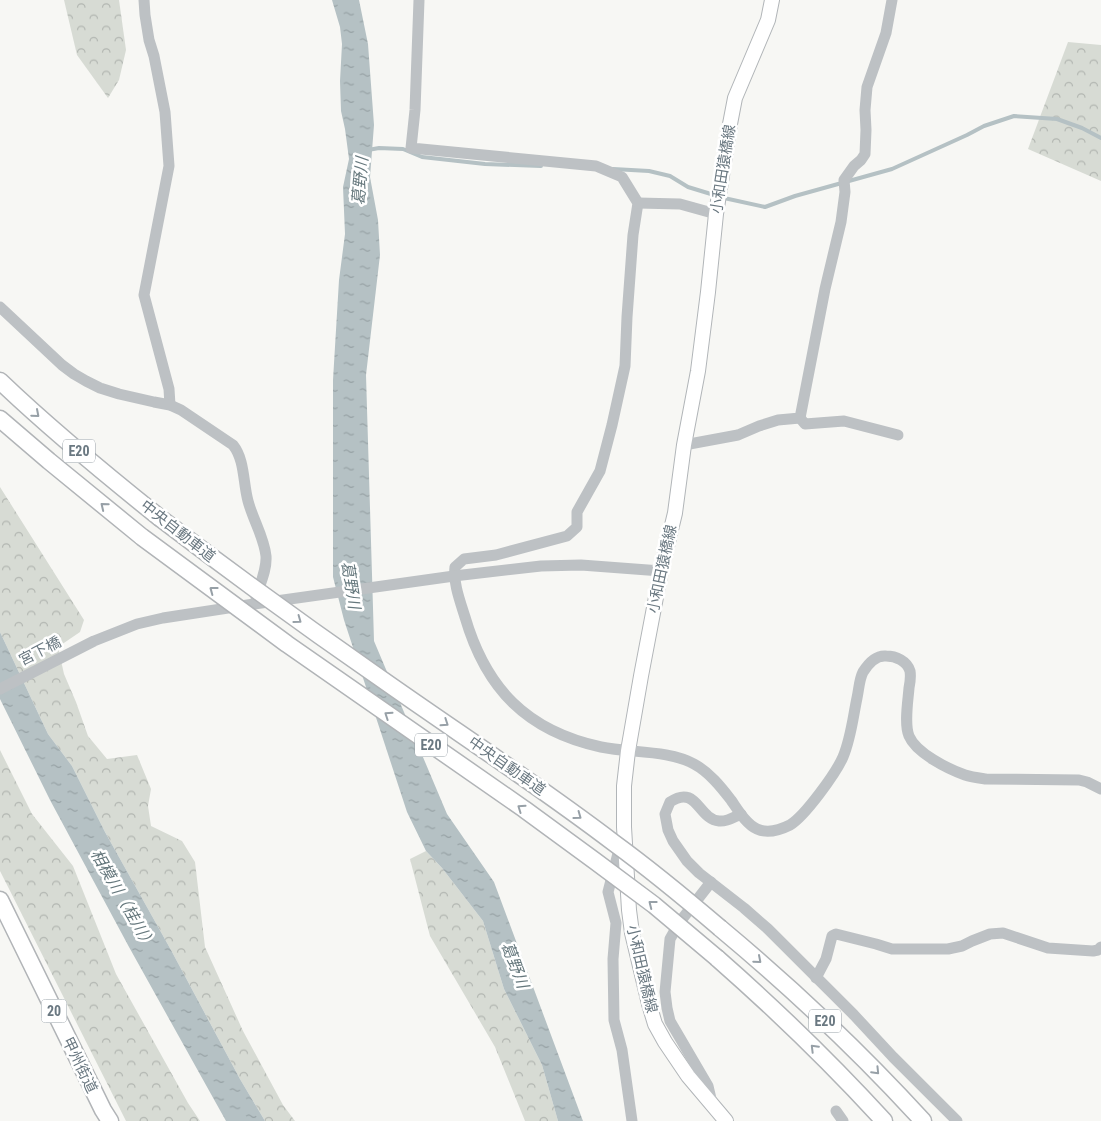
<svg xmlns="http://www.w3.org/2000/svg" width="1101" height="1121" viewBox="0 0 1101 1121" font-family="'Roboto Condensed','Noto Sans JP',sans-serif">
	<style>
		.forest { fill: url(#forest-crowns) }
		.water { fill: url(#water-ripples) }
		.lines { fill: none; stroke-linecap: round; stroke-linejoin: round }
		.stream { stroke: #b5c1c4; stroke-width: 4 }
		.major-casing { stroke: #b1b5b8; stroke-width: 16 }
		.highway-casing { stroke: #b1b4b7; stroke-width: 19 }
		.minor { stroke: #bdc1c4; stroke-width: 11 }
		.major { stroke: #fff; stroke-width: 14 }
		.highway { stroke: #fff; stroke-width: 16 }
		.highway-bridge-casing { stroke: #b1b4b7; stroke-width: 19; stroke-linecap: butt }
		.highway-bridge { stroke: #fff; stroke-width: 16 }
		.oneway { stroke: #97a0a7 }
		.labels { text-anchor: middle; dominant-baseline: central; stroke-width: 5; stroke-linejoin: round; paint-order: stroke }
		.shield { fill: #fff; stroke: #97a0a7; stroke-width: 1 }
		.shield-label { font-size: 14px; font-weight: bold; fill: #6a7881 }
		.street-label { font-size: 15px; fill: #6a7881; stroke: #fff }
		.water-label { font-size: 16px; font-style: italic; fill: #66787d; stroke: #fff }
	</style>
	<defs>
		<pattern id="forest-crowns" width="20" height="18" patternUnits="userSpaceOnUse" patternTransform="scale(1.25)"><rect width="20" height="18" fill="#d7dbd4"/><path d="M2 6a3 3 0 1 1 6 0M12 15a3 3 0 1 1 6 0" fill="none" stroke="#b2b6b1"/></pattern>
		<pattern id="water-ripples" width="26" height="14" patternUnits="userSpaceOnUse" patternTransform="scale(1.25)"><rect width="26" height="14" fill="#b5c1c4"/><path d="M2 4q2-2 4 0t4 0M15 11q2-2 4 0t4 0" fill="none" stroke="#97a2a5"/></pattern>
	</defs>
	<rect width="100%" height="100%" fill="#f7f7f4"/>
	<g class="forest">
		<path d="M64,0H119L126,50L119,80L108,98L77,55Z"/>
		<path d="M1068,42L1101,45V181L1028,149Z"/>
		<path d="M0,487L84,620L80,632L58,647L64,674L76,702L88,736L107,759L137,755L151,789L148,806L151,826L182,841L195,862L205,947L243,1031L283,1105L295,1121H265L240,1079L171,950L105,832L72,766L48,734L0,632Z"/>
		<path d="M0,750L32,814L73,866L116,974L188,1103L200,1121H126L0,871Z"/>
		<path d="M426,851L442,868L483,921L504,989L542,1065L558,1121H525L495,1047L430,936L410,859Z"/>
	</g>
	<g class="water">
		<path d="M332,0H359L368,44L374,125L370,177L378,220L380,255L366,375L374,641L447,814L494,882L583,1121H558L542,1065L504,989L483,921L442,868L426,851L407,812L344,620L333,577V380L339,280L345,234L343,187L349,159L345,129L341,111L340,81L342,44L340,27Z"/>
		<path d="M0,632L48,734L72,766L105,832L171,950L240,1079L265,1121H226L129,947L50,800L0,699Z"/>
	</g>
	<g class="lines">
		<g class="stream">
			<path d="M368,150L379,148L403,149L422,157L485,164L541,166"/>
			<path d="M613,169L649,171L670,176L688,187L724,198L765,207L795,196L892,169L967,135L984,126L1014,116L1057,119L1082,128L1101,138"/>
		</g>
		<g class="major-casing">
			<path id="major" d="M726,1121L688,1076L665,1042L655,1024L649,1004L632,933L629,910L624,827V786L628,751L641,676L661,571L675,513L684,445L698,371L708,292L716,214L730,124L735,98L768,20L772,0"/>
		</g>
		<g class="highway-casing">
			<g id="highway">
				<path d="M0,381C51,430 105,474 160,518"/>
				<path d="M0,419L49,461L142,537"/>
				<path d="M0,900L103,1110L110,1121"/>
				<path d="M720,928C792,988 860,1052 923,1121"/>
				<path d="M717,958C775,1009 831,1063 884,1121"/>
			</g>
		</g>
		<g class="minor">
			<path d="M144,0L145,15L149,40L154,56L165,112L169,166L144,295L169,389L170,405"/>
			<path d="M419,0L415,110L411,148L596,166L622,177L638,203L633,235L627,317L625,366L612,425L600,471L577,512V527L567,536L496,555L464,559L455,567C453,583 460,601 465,617C486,689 527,731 601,747C630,753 669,750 694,764C709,772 721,787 731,800C738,810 746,824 757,829C768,834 780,830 790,825C805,816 836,773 843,757C851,738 853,717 857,698C859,689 859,680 863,672C868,664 876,655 886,656C896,656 907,661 910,671C911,677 910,683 909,688C908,701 904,724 909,736C916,753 948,769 965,775C971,777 979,778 986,779L1079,780L1087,782L1101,789"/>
			<path d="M638,203L680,204L716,214"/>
			<path d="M0,307L62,365L74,374L86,381L100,388L119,394L154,402L170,405L181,410L233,445C245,460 243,483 248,501C253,520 264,537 266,556C267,570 260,584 256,597"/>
			<path d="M800,418L805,424L844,421L898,435"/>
			<path d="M684,445L738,435L759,426L778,420L800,418L825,289L841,222L845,192L844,180L854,166L861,160L865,154L866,130L865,110L867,87L886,33L892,0"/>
			<path d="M0,689L94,641L137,624L163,618L254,604L454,576L541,566L581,565L661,571"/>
			<path d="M741,814C734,817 727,822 719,821C698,819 697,784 670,802L665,814L668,830L673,841L687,861L699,873L744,908L768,929L854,1015L893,1057L957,1121"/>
			<path d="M621,842L608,892L616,923L613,959L614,1020L622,1050L632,1121"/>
			<path d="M711,882L679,923L670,939L665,992L667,1008L670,1021L708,1086L712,1103"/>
			<path d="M816,978L826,959L832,936L836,934L876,944L892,949H948L962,946L972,941L990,934L1003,933L1048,948L1093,951L1098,950L1101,947"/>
			<path d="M836,1111L843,1121"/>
		</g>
		<use href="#major" class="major"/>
		<use href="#highway" class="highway"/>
		<g class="highway-bridge-casing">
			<g id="highway-bridge">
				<path d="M160,518C232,573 305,626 380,678C458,733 538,785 614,843C651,870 686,899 720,928"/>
				<path d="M142,537L287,644L524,809L595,861L654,905L717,958"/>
			</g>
		</g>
		<use href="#highway-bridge" class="highway-bridge"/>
	</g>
	<defs><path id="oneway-chevron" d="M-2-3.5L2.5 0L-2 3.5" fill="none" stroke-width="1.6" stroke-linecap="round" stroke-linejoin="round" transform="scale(1.25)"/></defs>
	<g class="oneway">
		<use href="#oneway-chevron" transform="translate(36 414) rotate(41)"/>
		<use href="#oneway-chevron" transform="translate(104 506) rotate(-141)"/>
		<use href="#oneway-chevron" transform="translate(213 590) rotate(-143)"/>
		<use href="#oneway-chevron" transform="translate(298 620) rotate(36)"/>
		<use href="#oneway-chevron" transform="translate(388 715) rotate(-146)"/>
		<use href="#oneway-chevron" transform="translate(445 723) rotate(34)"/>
		<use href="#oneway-chevron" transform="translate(521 808) rotate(-145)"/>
		<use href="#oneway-chevron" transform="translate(578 816) rotate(36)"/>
		<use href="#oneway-chevron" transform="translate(652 904) rotate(-142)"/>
		<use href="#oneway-chevron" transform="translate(758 960) rotate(41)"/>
		<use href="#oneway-chevron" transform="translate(814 1048) rotate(-135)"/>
		<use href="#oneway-chevron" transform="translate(876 1071) rotate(46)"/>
	</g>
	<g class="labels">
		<g class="shield">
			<rect x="63" y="439.5" width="32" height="23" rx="4"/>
			<rect x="415" y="733.5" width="32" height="23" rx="4"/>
			<rect x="41.5" y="999.5" width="25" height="23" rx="4"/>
			<rect x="809" y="1009.5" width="32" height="23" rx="4"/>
		</g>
		<g class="shield-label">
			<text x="79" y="451">E20</text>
			<text x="431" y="745">E20</text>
			<text x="54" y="1011">20</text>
			<text x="825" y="1021">E20</text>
		</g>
		<g class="street-label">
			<text transform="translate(723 169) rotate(-81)">小和田猿橋線</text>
			<text transform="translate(178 531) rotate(38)">中央自動車道</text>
			<text transform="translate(662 569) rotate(-78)">小和田猿橋線</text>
			<text transform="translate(40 651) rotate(-27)">宮下橋</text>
			<text transform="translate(507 766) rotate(35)">中央自動車道</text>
			<text transform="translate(642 969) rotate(77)">小和田猿橋線</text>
			<text transform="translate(80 1065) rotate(64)">甲州街道</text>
		</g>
		<g class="water-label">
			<text transform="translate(360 181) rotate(-85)">葛野川</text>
			<text transform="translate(351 585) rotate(81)">葛野川</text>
			<text transform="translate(123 899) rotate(60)">相模川（桂川）</text>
			<text transform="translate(515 965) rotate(69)">葛野川</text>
		</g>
	</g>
</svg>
